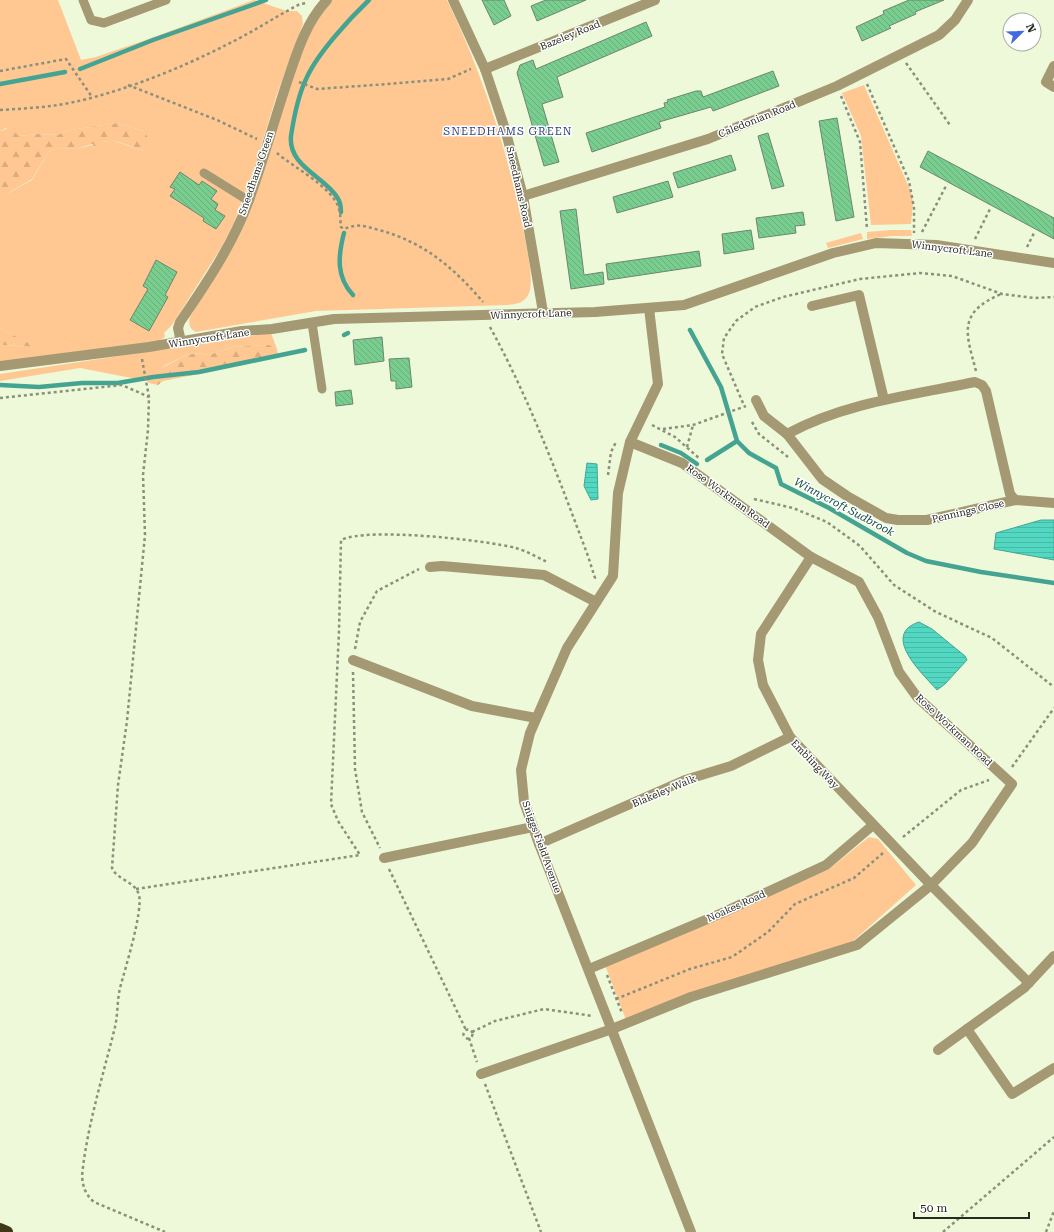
<svg xmlns="http://www.w3.org/2000/svg" width="1054" height="1232" viewBox="0 0 1054 1232" font-family="'Roboto Serif',serif">
	<style>
		.green { fill: #ffc893 }
		.forest { fill: url(#forest-firs) }
		.water { fill: url(#water-rules); stroke: #45a491 }
		.lines { fill: none; stroke-linecap: round; stroke-linejoin: round }
		.stream { stroke: #45a491; stroke-width: 4.5 }
		.building { fill: url(#building-back-hatch); stroke: #6b8671 }
		.path { stroke: #89907b; stroke-width: 2.5; stroke-dasharray: 3 3; stroke-linecap: butt }
		.service { stroke: #a49973; stroke-width: 9 }
		.pedestrian { stroke: #a49973; stroke-width: 10 }
		.minor { stroke: #a49973; stroke-width: 10 }
		.tertiary { stroke: #a49973; stroke-width: 10 }
		.motorway { stroke: #3f3718; stroke-width: 12 }
		.labels { text-anchor: middle; dominant-baseline: central; stroke-width: 3; stroke-linejoin: round; paint-order: stroke }
		.street-label { font-size: 10px; fill: #262a1f; stroke: #fff }
		.neighbourhood-label { font-size: 11px; letter-spacing: 1px; fill: #314781; stroke: #fff }
		.water-label { font-size: 11px; font-style: italic; fill: #114b42; stroke: #fff }
	</style>
	<defs>
		<pattern id="forest-firs" width="22" height="20" patternUnits="userSpaceOnUse"><rect width="22" height="20" fill="#ffc893"/><path d="M5 1l3.5 6h-7zM16 11l3.5 6h-7z" fill="#daac7e"/></pattern>
		<pattern id="water-rules" width="6" height="5" patternUnits="userSpaceOnUse"><rect width="6" height="5" fill="#52d8c2"/><path d="M0 2.5h6" fill="none" stroke="#47baa6"/></pattern>
		<pattern id="building-back-hatch" width="6" height="6" patternUnits="userSpaceOnUse"><rect width="6" height="6" fill="#78cd8f"/><path d="M-1 5l2 2M0 0l6 6M5-1l2 2" fill="none" stroke="#68b07b"/></pattern>
	</defs>
	<rect width="100%" height="100%" fill="#eef9d9"/>
	<g class="green">
		<path d="M0,0H58L81,60L96,57L154,37L254,0L287,11H297L302,16L303,24L277,94L255,166L233,225L221,248L172,325L164,333L165,337L157,342L0,363V345L35,347L0,328V194H7L32,180L49,151L59,148L77,149L111,140L144,151V131L117,123L70,130L57,135L38,134L19,136L6,128L0,131Z"/>
		<path d="M330,0H447C484,77 509,155 525,238C527,252 535,283 528,295C524,303 516,304 508,305L316,311L196,332C190,329 188,324 190,317L225,257L283,98L313,26Z"/>
		<path d="M864,85L911,192L913,203L911,224L871,225L861,136L842,93Z"/>
		<path d="M890,230H911L912,236H892L867,239V232Z"/>
		<path d="M861,233L863,239L828,248L826,243Z"/>
		<path d="M271,333L277,349L269,345L233,347L209,355L201,353L186,355L166,365L147,381L80,368L0,381V374Z"/>
		<path d="M869,837L878,839L916,885L852,942L626,1020L605,965L829,869Z"/>
	</g>
	<g class="forest">
		<path d="M117,123L144,131L148,138L144,151C132,148 108,134 100,145L95,146L92,144L77,149L59,148L49,151L32,179L7,194H0V131L10,128L19,136L38,134L57,135L70,130Z"/>
		<path d="M0,328L36,347L0,345Z"/>
		<path d="M269,345L277,349L278,354L244,365L163,381L158,385L149,383L147,381L153,373L186,355L201,353L209,355L233,347Z"/>
	</g>
	<g class="water">
		<path d="M587,463L597,464L598,499L591,500L584,486Z"/>
		<path d="M1041,520H1054V560L994,549L996,533Z"/>
		<path d="M919,622L932,629L965,656L967,660L945,684L937,690C923,674 880,635 919,622Z"/>
	</g>
	<g class="lines">
		<g class="stream">
			<path d="M80,69L153,40L266,0"/>
			<path d="M0,84L65,72"/>
			<path d="M341,212C341,207 340,201 337,197C324,176 288,166 291,136C294,116 298,95 307,77C318,53 350,18 369,0"/>
			<path d="M344,233C338,256 336,277 353,295"/>
			<path d="M690,330L721,387L737,441L749,453L776,468L781,484L829,508L907,553L926,561L981,572L1054,583"/>
			<path d="M344,335L348,333"/>
			<path d="M0,385L39,387L82,383H118L153,377L199,372L305,350"/>
			<path d="M661,445L681,453L697,464"/>
			<path d="M707,460L737,441"/>
		</g>
	</g>
	<g class="building">
		<path d="M482,0H504L511,16L494,25Z"/>
		<path d="M546,0H586L537,21L531,6Z"/>
		<path d="M909,0H944L915,12L916,14L889,26L891,28L862,41L856,27L884,14L883,11Z"/>
		<path d="M646,22L652,36L557,77L563,97L542,104L559,162L544,166L517,73L520,65L533,60L536,69Z"/>
		<path d="M773,71L779,86L713,111L711,107L659,122L661,128L592,152L586,133L665,107L664,103L668,102L667,100L696,91H701L703,97Z"/>
		<path d="M837,118L854,217L836,221L819,121Z"/>
		<path d="M768,133L784,186L772,189L758,136Z"/>
		<path d="M928,151L1054,218V239L920,167Z"/>
		<path d="M731,155L736,170L678,188L673,173Z"/>
		<path d="M180,172L199,185L202,181L217,191L211,199L218,204L215,210L225,216L216,229L203,221L204,218L170,196L175,189L170,187Z"/>
		<path d="M668,181L673,197L617,213L613,197Z"/>
		<path d="M576,209L584,275L603,272L604,284L571,289L560,211Z"/>
		<path d="M803,212L805,225L795,226L796,233L759,238L756,218Z"/>
		<path d="M751,230L754,249L724,254L722,234Z"/>
		<path d="M699,251L701,266L608,280L606,264Z"/>
		<path d="M156,260L177,272L165,295L168,297L149,331L130,320L148,289L143,286Z"/>
		<path d="M382,337L384,361L355,365L353,340Z"/>
		<path d="M409,358L412,387L396,389V381H391L389,359Z"/>
		<path d="M351,390L353,404L336,406L335,392Z"/>
	</g>
	<g class="lines">
		<g class="path">
			<path d="M906,63L950,125"/>
			<path d="M0,71L66,59L92,97"/>
			<path d="M299,82L317,89L388,84L448,79L471,69"/>
			<path d="M867,84L909,181L914,208V233"/>
			<path d="M128,85L217,120L257,139"/>
			<path d="M841,96L860,142L867,229"/>
			<path d="M0,110C17,109 34,108 51,106C105,99 178,70 226,45C251,33 275,17 300,4L308,3"/>
			<path d="M277,153C294,168 333,187 339,209C341,214 340,222 341,227L344,229C359,223 364,226 379,230C424,242 454,268 483,302"/>
			<path d="M922,232L947,184"/>
			<path d="M975,239L991,207"/>
			<path d="M1027,247L1035,231"/>
			<path d="M490,327C530,400 559,479 588,556L595,578L594,581"/>
			<path d="M142,359L149,397L148,430L143,475L145,535L127,721L118,785L112,868C117,880 135,881 139,895C143,912 125,969 120,988C117,1001 118,1014 115,1027C103,1076 87,1126 82,1176C83,1187 85,1194 94,1202L165,1232"/>
			<path d="M976,371C966,333 957,313 1001,294"/>
			<path d="M0,398L122,385L149,397"/>
			<path d="M743,403L722,354L724,338L736,321L755,307L783,297L860,279L920,273L952,276L1002,294L1034,298L1054,297"/>
			<path d="M752,422L759,434L788,457"/>
			<path d="M652,425L675,437L700,459"/>
			<path d="M663,429L693,425L746,406"/>
			<path d="M687,447L693,425"/>
			<path d="M608,475L611,452L616,442"/>
			<path d="M754,499L793,508L827,522L860,546L894,585L936,612L992,638L1054,687"/>
			<path d="M355,649L360,622L377,591L419,569"/>
			<path d="M353,672L355,769L362,812L380,848"/>
			<path d="M1012,767L1054,708"/>
			<path d="M903,837L961,790L989,780"/>
			<path d="M389,869L466,1030"/>
			<path d="M136,889L360,855L338,821L331,804L339,631L341,540C367,527 485,540 516,548C526,551 537,557 547,562"/>
			<path d="M607,975L622,1013"/>
			<path d="M616,999L690,969L732,957L768,932L795,904L854,878L883,853"/>
			<circle cx="468" cy="1034" r="4.5"/>
			<path d="M472,1032L495,1021L544,1009L593,1016"/>
			<path d="M469,1038L477,1062"/>
			<path d="M485,1084L541,1232"/>
			<path d="M943,1232L1054,1137"/>
			<path d="M1046,1232L1054,1211"/>
		</g>
		<g class="service">
			<path d="M83,0L91,20L104,23L166,0"/>
			<path d="M204,173L249,201"/>
			<path d="M312,323L322,389"/>
		</g>
		<path class="pedestrian" d="M1054,66L1046,82L1054,87"/>
		<g class="minor">
			<path d="M453,0L485,69L505,129L523,196L543,312"/>
			<path d="M485,69L655,0"/>
			<path d="M523,196L708,139L837,86L939,35L955,20L968,0"/>
			<path d="M812,306L859,295L884,400"/>
			<path d="M649,308L658,384L630,442L618,493L613,576L567,648L530,733L521,770L524,802L539,844L691,1232"/>
			<path d="M181,342L178,328L180,322C206,284 233,244 249,200C264,159 275,117 289,76C298,49 307,21 327,0"/>
			<path d="M756,400L764,416L787,434L822,479L847,496L886,518L898,520H927L1015,500L1054,503"/>
			<path d="M787,434C844,403 911,395 975,382L982,385L986,391L1010,494L1015,500"/>
			<path d="M811,557L761,634L758,660L763,685L790,737L931,885L1029,983"/>
			<path d="M430,567L442,566L544,575L596,602"/>
			<path d="M353,660L472,706L536,718"/>
			<path d="M539,844L685,780L731,766L790,737"/>
			<path d="M384,858L533,827"/>
			<path d="M589,969L722,913L826,865L873,825"/>
			<path d="M967,1029L1012,1094L1054,1068"/>
			<path d="M938,1050L1024,988L1054,956"/>
			<path d="M481,1074L612,1029L691,997L857,945L931,885L972,843L1012,784L917,697L899,672L878,617L859,582L811,557L682,463L630,442"/>
		</g>
		<path class="tertiary" d="M0,366L149,347L242,331L272,329L334,319L595,312L684,305L833,253L876,243L936,245L1054,263"/>
		<path class="motorway" d="M0,1229L7,1232"/>
	</g>
	<g class="labels">
		<g class="street-label">
			<text transform="translate(570 35) rotate(-22)">Bazeley Road</text>
			<text transform="translate(757 119) rotate(-22)">Caledonian Road</text>
			<text transform="translate(256 173) rotate(-71)">Sneedhams Green</text>
			<text transform="translate(519 187) rotate(77)">Sneedhams Road</text>
			<text transform="translate(952 249) rotate(7)">Winnycroft Lane</text>
			<text transform="translate(531 314) rotate(-2)">Winnycroft Lane</text>
			<text transform="translate(209 338) rotate(-9)">Winnycroft Lane</text>
			<text transform="translate(728 496) rotate(36)">Rose Workman Road</text>
			<text transform="translate(968 511) rotate(-13)">Pennings Close</text>
			<text transform="translate(954 730) rotate(43)">Rose Workman Road</text>
			<text transform="translate(815 764) rotate(46)">Embling Way</text>
			<text transform="translate(664 791) rotate(-23)">Blakeley Walk</text>
			<text transform="translate(542 847) rotate(70)">Sniggs Field Avenue</text>
			<text transform="translate(736 906) rotate(-24)">Noakes Road</text>
		</g>
		<g class="neighbourhood-label">
			<text x="508" y="131">SNEEDHAMS GREEN</text>
		</g>
		<g class="water-label">
			<text transform="translate(844 507) rotate(28)">Winnycroft Sudbrook</text>
		</g>
	</g>
	<g transform="translate(1022 32) rotate(67)"><circle r="19" fill="#ffffff" stroke="#a8aaa5"/>
	<path d="M0-3L7 15L0 10L-7 15Z" fill="#436bdd"/>
	<text y="-6" font-size="11" font-weight="bold" text-anchor="middle" fill="#262a1f">N</text>
	</g>
	<path d="M914 1212v6h115v-6" fill="none" stroke="#262a1f" stroke-width="2"/>
	<text x="920" y="1212" font-size="12" fill="#262a1f" stroke="#ffffff" stroke-width="3" paint-order="stroke">50 m</text>
</svg>
